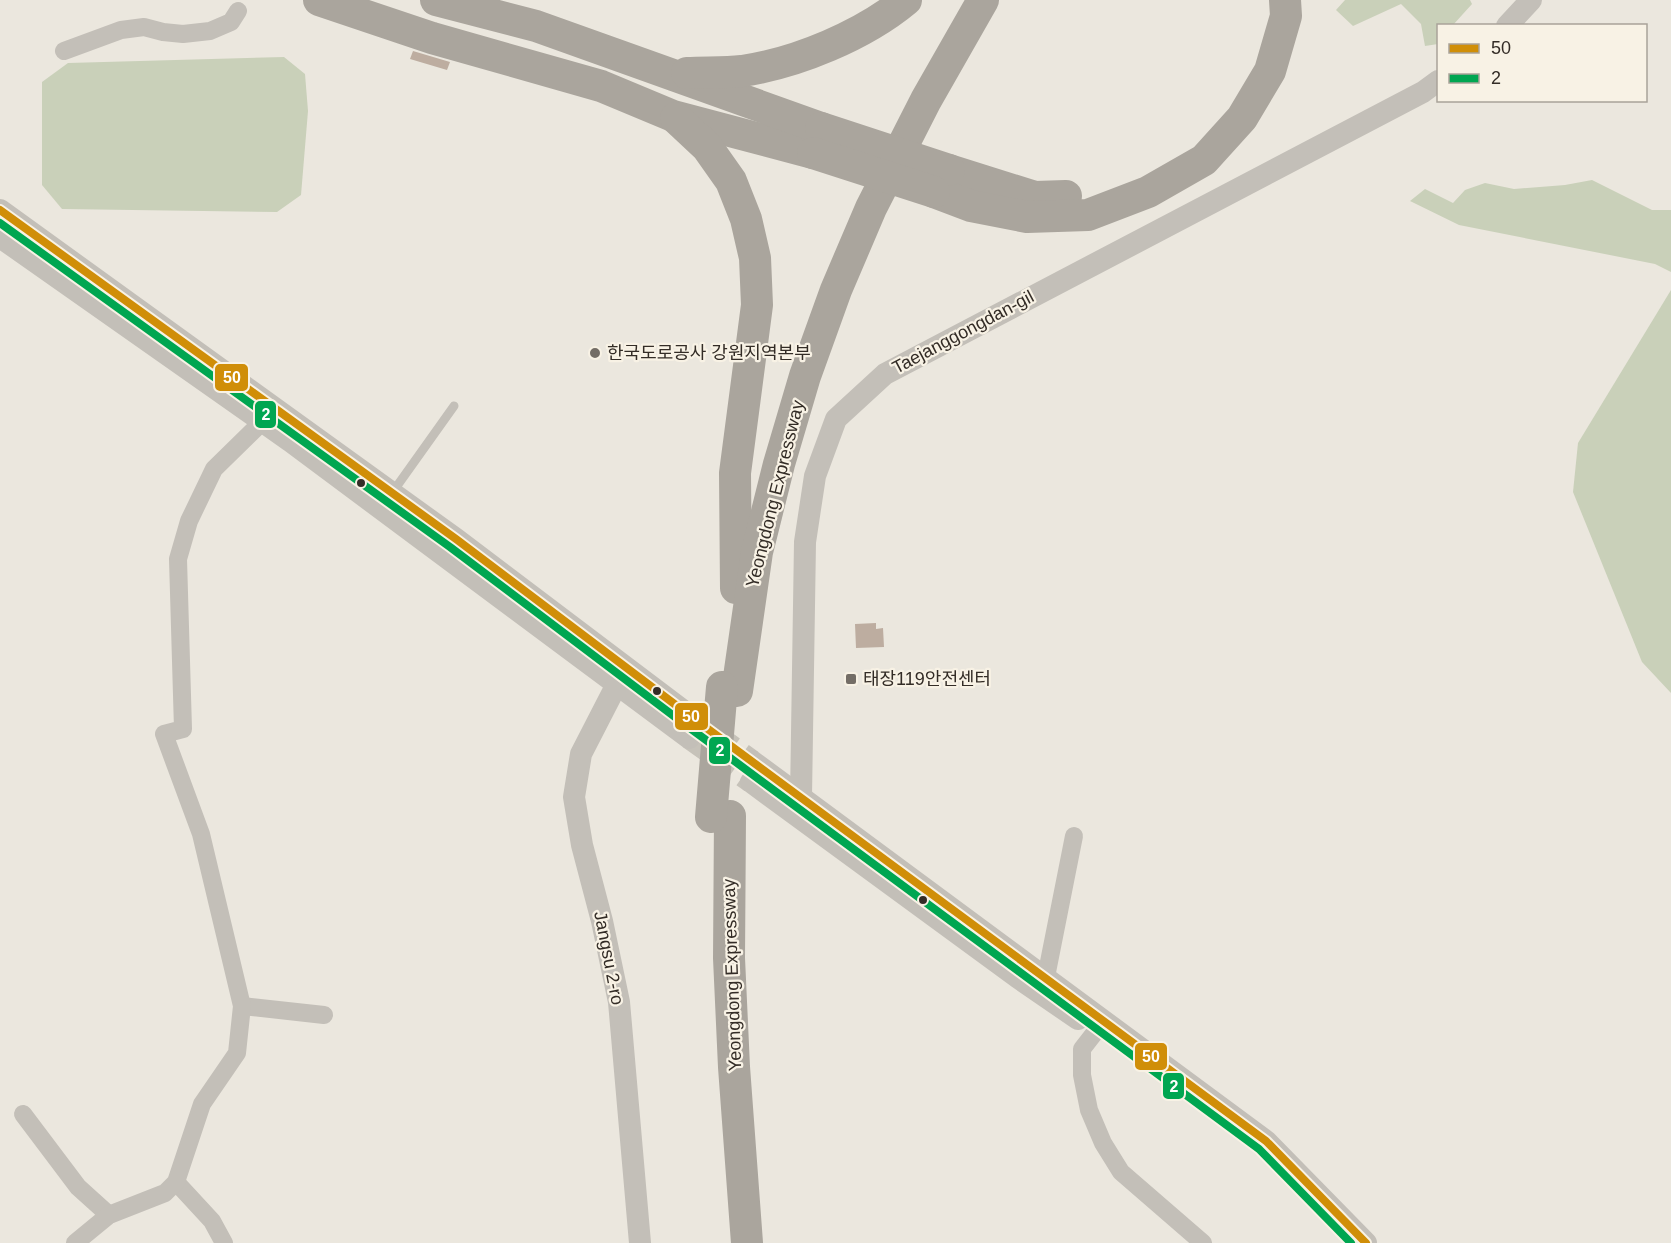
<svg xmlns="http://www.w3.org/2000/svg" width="1671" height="1243" viewBox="0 0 1671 1243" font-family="Helvetica,'Noto Sans KR',sans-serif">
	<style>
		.green { fill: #c9d0b9 }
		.building { fill: #bdada0 }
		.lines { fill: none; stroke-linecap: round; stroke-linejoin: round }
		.tertiary-tunnel { stroke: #c6c2b9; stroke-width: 22; stroke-dasharray: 22 11; stroke-linecap: butt }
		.service { stroke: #c3bfb8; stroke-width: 9 }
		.minor { stroke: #c3bfb8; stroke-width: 18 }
		.tertiary { stroke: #c3bfb8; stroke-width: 22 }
		.motorway { stroke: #aaa59d; stroke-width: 32 }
		.motorway-bridge { stroke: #aaa59d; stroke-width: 32 }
		.bus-1-casing { stroke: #f8f2e5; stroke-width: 12 }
		.bus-2-casing { stroke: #f8f2e5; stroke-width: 12 }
		.bus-1 { stroke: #d08e08; stroke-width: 8 }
		.bus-2 { stroke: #00a651; stroke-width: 8 }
		.poi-dot { fill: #736d66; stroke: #f8f2e5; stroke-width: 2 }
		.bus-dot { fill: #332c26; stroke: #f8f2e5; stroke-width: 2 }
		.labels { text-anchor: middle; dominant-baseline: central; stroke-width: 4.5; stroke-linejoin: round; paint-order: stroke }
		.street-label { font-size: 18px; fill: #332c26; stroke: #f8f2e5 }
		.poi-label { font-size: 18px; fill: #332c26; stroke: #f8f2e5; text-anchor: start }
		.line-badge { stroke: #f8f2e5; stroke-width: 2 }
		.badge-label { font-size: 16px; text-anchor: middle; font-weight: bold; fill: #fff }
	</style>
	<rect width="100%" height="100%" fill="#ebe7de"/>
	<g class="green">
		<path d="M1345,0H1470L1472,4L1453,25L1438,26V44L1425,46L1421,24L1401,4L1353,26L1336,10Z"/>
		<path d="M284,57L305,74L308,111L301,195L277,212L62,209L42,185V82L68,63Z"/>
		<path d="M1592,180L1652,210H1671V272L1655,264L1459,225L1410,201L1425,189L1453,203L1465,190L1485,183L1514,189L1565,185Z"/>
		<path d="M1671,290V693L1642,662L1573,492L1578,443Z"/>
	</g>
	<g class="building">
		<path d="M413,51L450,62L447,70L410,59Z"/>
		<path d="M876,623V629L883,628L884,647L856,648L855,624Z"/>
	</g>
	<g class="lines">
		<g class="tertiary-tunnel">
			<path d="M689,715L752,761"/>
			<path d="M689,738L751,782"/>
		</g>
		<path class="service" d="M392,493L454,406"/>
		<g class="minor">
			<path d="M64,51L121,30L144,27L163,32L183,34L210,31L231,22L238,11"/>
			<path d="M1046,977L1074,836"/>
			<path d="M242,1006L324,1015"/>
			<path d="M1096,1031L1082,1049V1075L1089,1110L1103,1143L1121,1172L1203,1243"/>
			<path d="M23,1114L78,1187L109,1215"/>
			<path d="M176,1182L212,1221L224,1243"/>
			<path d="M75,1243L109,1215L165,1193L176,1182L202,1104L237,1053L242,1006L201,834L164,734L183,729L178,559L189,521L214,469L262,422"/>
		</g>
		<g class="tertiary">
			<path d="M1507,26L1531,0"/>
			<path d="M0,210L456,539L689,715"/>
			<path d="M0,237L290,441L689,738"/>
			<path d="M628,673L617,684L581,754L574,797L582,845L602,921L619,1002L640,1243"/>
			<path d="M752,761L1266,1141L1366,1243"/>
			<path d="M751,782L1017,977L1078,1019"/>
			<path d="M801,797L805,542L815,476L836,419L885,374L1423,92L1438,81"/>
		</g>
		<g class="motorway">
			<path d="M319,0L432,38L601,86L673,116L813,153"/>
			<path d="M436,0L536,26L821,128"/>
			<path d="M687,73C705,72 724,73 742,71C797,63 864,35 906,0"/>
			<path d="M676,118L707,147L731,181L746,219L755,258L757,305L735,473L736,588"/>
			<path d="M949,170L1035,197L1066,196"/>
			<path d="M934,192L971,206L1027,217L1088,215L1148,192L1204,160L1242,118L1270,71L1286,16L1285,0"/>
			<path d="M737,691L757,552L779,464L805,376L836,290L871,208L926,100L983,0"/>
			<path d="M730,816L729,958L734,1067L747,1243"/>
		</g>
		<g class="motorway-bridge">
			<path d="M821,128L949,170"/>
			<path d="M813,153L934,192"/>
			<path d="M711,817L722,687"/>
		</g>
		<g class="bus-1-casing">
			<path id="bus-1" d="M0,210L456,539L689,715L1266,1141L1366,1243"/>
		</g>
		<g class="bus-2-casing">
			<path id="bus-2" d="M0,223L450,547L683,723L1259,1149L1351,1243"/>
		</g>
		<use href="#bus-1" class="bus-1"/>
		<use href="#bus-2" class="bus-2"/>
	</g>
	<g class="poi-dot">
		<circle cx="595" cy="353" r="6"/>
		<rect x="845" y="673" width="12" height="12" rx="3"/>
	</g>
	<g class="bus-dot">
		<circle cx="361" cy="483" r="5"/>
		<circle cx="657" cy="691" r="5"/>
		<circle cx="923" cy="900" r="5"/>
	</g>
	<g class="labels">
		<g class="street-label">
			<text transform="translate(963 332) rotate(-28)">Taejanggongdan-gil</text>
			<text transform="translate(775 494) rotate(-76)">Yeongdong Expressway</text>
			<text transform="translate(609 958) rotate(79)">Jangsu 2-ro</text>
			<text transform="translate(732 975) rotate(-92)">Yeongdong Expressway</text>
		</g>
		<g class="poi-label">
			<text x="607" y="353">한국도로공사 강원지역본부</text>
			<text x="863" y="679">태장119안전센터</text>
		</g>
	</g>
	<g class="line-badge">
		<rect x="214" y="363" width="35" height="29" rx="6" fill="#d08e08"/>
		<rect x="254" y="400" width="23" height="29" rx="6" fill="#00a651"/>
		<rect x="674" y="702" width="35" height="29" rx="6" fill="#d08e08"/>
		<rect x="708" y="736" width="23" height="29" rx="6" fill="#00a651"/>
		<rect x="1134" y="1042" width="34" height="29" rx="6" fill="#d08e08"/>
		<rect x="1162" y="1072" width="23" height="28" rx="6" fill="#00a651"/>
	</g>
	<g class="badge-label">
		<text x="232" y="383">50</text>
		<text x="266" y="420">2</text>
		<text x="691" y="722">50</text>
		<text x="720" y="756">2</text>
		<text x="1151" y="1062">50</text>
		<text x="1174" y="1092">2</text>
	</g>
	<rect x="1437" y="24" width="210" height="78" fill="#f8f2e5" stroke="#a9a399" stroke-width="1.5"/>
	<rect x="1449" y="44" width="30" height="9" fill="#d08e08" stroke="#a9a399" stroke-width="1.5"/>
	<text x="1491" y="54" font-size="18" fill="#332c26">50</text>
	<rect x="1449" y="74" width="30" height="9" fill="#00a651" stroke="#a9a399" stroke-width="1.5"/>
	<text x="1491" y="84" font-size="18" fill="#332c26">2</text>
</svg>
